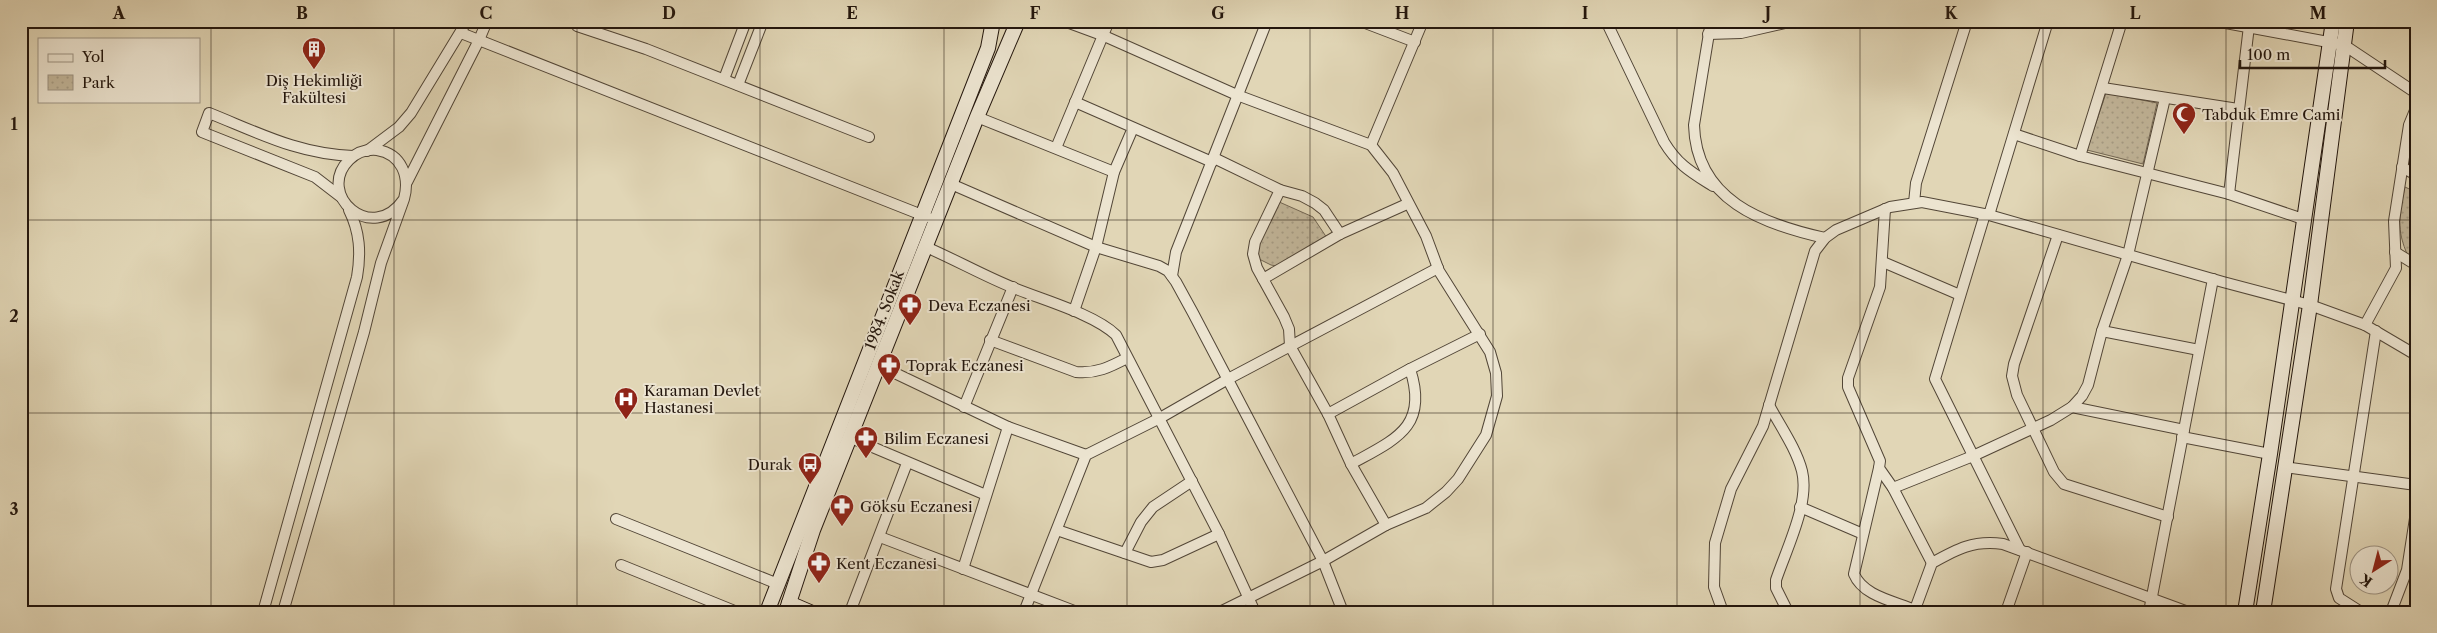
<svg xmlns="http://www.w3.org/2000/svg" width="2437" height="633" viewBox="0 0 2437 633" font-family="'Libre Caslon Text',serif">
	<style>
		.park { fill: url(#park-dots); stroke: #726653 }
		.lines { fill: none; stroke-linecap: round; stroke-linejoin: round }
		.street-casing { stroke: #524637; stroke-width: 12 }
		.secondary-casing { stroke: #23160d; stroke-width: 16 }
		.street { stroke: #ece4d0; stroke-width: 10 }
		.secondary { stroke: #ece4d0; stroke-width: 14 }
		.grid { fill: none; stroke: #23160d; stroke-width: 1; stroke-opacity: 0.55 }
		.labels { text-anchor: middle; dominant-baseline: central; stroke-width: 4; stroke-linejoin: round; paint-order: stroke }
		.poi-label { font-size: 15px; fill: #23160d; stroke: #ece4d0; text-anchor: start }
		.street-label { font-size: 15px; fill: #23160d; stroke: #ece4d0 }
		.neatline { fill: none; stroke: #23160d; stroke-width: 2 }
		.grid-label { font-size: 16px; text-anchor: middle; font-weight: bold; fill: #23160d }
	</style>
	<defs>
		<pattern id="park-dots" width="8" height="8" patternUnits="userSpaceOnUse" patternTransform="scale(1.25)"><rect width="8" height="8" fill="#c1b599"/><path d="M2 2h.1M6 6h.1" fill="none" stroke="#a69b83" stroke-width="1.8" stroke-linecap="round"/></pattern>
	</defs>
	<rect width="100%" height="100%" fill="#e1d6b6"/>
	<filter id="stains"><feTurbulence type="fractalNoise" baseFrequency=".004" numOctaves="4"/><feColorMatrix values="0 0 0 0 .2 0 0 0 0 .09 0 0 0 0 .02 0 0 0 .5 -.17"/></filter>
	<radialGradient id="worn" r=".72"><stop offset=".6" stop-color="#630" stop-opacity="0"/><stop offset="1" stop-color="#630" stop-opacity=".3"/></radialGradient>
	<g class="park">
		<path d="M2106,93L2157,103L2143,164L2087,150Z"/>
		<path d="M2405,187L2416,192V258L2408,256C2396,230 2399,213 2405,187Z"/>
		<path d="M1277,201L1313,217L1327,238L1277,266L1271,265L1257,258L1255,253Z"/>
	</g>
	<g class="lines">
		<g class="street-casing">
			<g id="street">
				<path d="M579,21L577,26L646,49L869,137"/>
				<path d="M1064,21L1102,35L1237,95L1371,145L1393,173L1426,236L1439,271L1490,352L1496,373L1497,396L1486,435L1458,479L1446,492L1426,508L1386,525L1323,561L1220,612"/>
				<path d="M1360,21L1415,42"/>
				<path d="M1606,21L1664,142C1678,165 1691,172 1713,186"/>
				<path d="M1711,21L1694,125C1696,200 1762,224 1825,238"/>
				<path d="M2215,21L2344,45L2416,93"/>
				<path d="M461,33L927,217"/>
				<path d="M1708,34L1741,33L1794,21"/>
				<path d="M724,79L746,21"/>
				<path d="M738,85L763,21"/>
				<path d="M2103,88L2238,109"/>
				<path d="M1075,102L1212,162"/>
				<path d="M977,117L1114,172"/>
				<path d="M2014,134L2080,156L2229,194L2303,219"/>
				<path d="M1371,145L1423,21"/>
				<path d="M1056,148L1109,21"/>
				<path d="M367,151L399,127L411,113L467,21"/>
				<path d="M2080,156L2122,21"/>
				<path d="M1214,158L1280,190L1302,196L1315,203L1324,210L1340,234"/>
				<path d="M2402,167L2416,175"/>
				<path d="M407,182L479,40L487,21"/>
				<path d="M951,184L1096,247L1159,266L1168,271L1176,282L1193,313L1323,561L1343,612"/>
				<path d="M1280,190L1255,242L1253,254L1257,268L1284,317L1289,329L1290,346L1328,414L1351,464L1386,525"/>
				<path d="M2229,194L2249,26"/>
				<path d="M341,197L315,177L202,132L209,113C259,133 298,154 353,156"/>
				<path d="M1914,203L1916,183L1967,21"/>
				<path d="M1885,209L1880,287L1848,378V387L1880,461L1879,468L1893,488L1932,563"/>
				<path d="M1985,214L1935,379L2020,550"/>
				<path d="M1989,215L2048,21"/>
				<path d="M2058,235L2014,364L2012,376L2017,395L2054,472L2064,484L2168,517"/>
				<path d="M926,247C956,260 984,276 1014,288C1043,300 1094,314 1116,335L1219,534L1255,612"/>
				<path d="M2395,252L2416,265"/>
				<path d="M1883,262L1960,295"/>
				<path d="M1172,276L1176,252L1267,21"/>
				<path d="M1263,279L1340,234L1407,204"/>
				<path d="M1074,311L1096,247L1114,172L1133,128"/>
				<path d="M2365,325L2396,268L2394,221L2409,125L2416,108"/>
				<path d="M2102,331L2199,350"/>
				<path d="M990,340L1076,372C1096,374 1110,367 1127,358"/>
				<path d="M880,366L1008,427L1086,455"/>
				<path d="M1769,405C1780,426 1796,448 1802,471C1810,503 1786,550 1776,580V588L1788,612"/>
				<path d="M964,407L1013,287"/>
				<path d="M2072,407L2184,430"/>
				<path d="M1328,414L1410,369L1480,334"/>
				<path d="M2182,437L2270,454"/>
				<path d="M851,438L986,495"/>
				<path d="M1351,464C1396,439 1429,427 1410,369"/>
				<path d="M2284,467L2416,485"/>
				<path d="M1879,468L1854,574C1863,596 1894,601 1915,610"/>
				<path d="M1893,488L1973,456L2051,420L2072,407L2082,396L2088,385L2102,331L2128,255L2165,98"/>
				<path d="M1800,507L1863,534"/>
				<path d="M616,519L778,584"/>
				<path d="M1057,530L1151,562L1163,560L1219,534"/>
				<path d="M880,537L1077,612"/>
				<path d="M1125,553L1141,522L1153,507L1192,481"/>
				<path d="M621,565L737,612"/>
				<path d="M963,569L1008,427"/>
				<path d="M263,612L357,277C361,253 360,232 349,210"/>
				<path d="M283,612L364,332L381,263L404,199C410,177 402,154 377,150C366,149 356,153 349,160C315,194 372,246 404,199"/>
				<path d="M850,612L907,463"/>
				<path d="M1024,612L1086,455L1160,418L1228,379L1438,268"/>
				<path d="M1723,612L1714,587L1715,543L1731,489L1763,426L1815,251L1825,238L1836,230L1890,207L1922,202L1989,215L2223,282L2310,305L2365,325L2416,355"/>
				<path d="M1914,612L1932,563C1957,549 1973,540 2003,544L2188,612"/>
				<path d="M2006,612L2027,552"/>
				<path d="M2149,612L2213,279"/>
				<path d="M2361,612L2339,598L2336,589L2376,331"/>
				<path d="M2391,612L2407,570L2416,512"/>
			</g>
		</g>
		<g class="secondary-casing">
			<g id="secondary">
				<path d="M789,603L810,612"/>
				<path d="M767,612L988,48L993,21"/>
				<path d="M786,612L813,530L977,117L1018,21"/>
				<path d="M2245,612L2270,454L2333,21"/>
				<path d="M2263,612L2310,305L2347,21"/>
			</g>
		</g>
		<use href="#street" class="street"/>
		<use href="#secondary" class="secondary"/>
	</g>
	<path class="grid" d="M211,21V612M394,21V612M577,21V612M760,21V612M944,21V612M1127,21V612M1310,21V612M1493,21V612M1677,21V612M1860,21V612M2043,21V612M2226,21V612M21,220H2416M21,413H2416"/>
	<defs>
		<g id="building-pin" transform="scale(1.25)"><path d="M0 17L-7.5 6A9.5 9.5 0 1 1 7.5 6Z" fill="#8f2418" stroke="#ece4d0"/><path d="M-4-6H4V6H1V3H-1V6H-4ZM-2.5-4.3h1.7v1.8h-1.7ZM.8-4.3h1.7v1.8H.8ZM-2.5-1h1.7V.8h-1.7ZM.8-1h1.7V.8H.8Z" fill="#fff"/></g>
		<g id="mosque-pin" transform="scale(1.25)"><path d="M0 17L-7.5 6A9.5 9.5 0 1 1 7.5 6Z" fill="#8f2418" stroke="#ece4d0"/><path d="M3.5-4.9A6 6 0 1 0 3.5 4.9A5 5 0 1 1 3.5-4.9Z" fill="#fff"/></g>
		<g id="pharmacy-pin" transform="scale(1.25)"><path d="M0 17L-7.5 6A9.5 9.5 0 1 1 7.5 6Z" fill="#8f2418" stroke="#ece4d0"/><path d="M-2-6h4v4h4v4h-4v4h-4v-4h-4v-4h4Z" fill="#fff"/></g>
		<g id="hospital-pin" transform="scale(1.25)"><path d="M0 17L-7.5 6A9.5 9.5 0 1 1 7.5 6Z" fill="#8f2418" stroke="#ece4d0"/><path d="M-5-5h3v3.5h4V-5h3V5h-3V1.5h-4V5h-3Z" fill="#fff"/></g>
		<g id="bus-pin" transform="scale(1.25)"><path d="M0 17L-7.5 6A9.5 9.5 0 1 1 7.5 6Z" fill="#8f2418" stroke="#ece4d0"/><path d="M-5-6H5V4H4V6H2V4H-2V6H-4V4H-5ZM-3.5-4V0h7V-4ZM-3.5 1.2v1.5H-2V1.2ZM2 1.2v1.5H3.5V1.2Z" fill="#fff"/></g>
	</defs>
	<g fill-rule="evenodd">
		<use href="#building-pin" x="314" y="49"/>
		<use href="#mosque-pin" x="2184" y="114"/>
		<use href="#pharmacy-pin" x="910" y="305"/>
		<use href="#pharmacy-pin" x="889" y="365"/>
		<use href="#hospital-pin" x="626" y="399"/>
		<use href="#pharmacy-pin" x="866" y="438"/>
		<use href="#bus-pin" x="810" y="464"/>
		<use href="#pharmacy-pin" x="842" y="506"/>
		<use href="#pharmacy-pin" x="819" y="563"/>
	</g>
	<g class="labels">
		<g class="poi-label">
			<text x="314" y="80" text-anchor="middle">Diş Hekimliği<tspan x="314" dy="17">Fakültesi</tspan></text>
			<text x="2202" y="114">Tabduk Emre Cami</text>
			<text x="928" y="305">Deva Eczanesi</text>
			<text x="906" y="365">Toprak Eczanesi</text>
			<text x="644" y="390">Karaman Devlet<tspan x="644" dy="17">Hastanesi</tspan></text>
			<text x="884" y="438">Bilim Eczanesi</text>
			<text x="792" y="464" text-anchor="end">Durak</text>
			<text x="860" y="506">Göksu Eczanesi</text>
			<text x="836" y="563">Kent Eczanesi</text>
		</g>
		<g class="street-label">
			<text transform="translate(884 310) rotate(-69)">1984. Sokak</text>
		</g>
	</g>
	<rect width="2437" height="633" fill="none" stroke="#e1d6b6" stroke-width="55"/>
	<rect x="38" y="38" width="162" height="65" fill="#ece4d0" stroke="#9c9282"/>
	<rect x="48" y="54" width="25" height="8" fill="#ece4d0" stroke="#9c9282"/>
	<text x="82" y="62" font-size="15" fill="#23160d">Yol</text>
	<rect x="48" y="75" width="25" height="15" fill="url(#park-dots)" stroke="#9c9282"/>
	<text x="82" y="88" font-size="15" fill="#23160d">Park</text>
	<g transform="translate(2374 570) rotate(216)"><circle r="24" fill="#ece4d0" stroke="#9c9282"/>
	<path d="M0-4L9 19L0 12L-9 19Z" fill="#8f2418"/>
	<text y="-8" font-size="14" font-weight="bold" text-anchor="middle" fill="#23160d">K</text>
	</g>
	<path d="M2240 60v8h145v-8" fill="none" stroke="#23160d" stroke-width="2.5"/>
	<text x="2247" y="60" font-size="15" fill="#23160d" stroke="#ece4d0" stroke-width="4" paint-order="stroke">100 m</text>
	<rect x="28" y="28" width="2382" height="578" class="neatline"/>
	<g class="grid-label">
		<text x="119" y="19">A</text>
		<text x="302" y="19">B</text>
		<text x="486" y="19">C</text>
		<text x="669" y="19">D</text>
		<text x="852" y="19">E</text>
		<text x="1035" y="19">F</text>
		<text x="1218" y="19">G</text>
		<text x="1402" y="19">H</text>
		<text x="1585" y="19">I</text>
		<text x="1768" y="19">J</text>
		<text x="1951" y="19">K</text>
		<text x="2135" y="19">L</text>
		<text x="2318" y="19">M</text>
		<text x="14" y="130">1</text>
		<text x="14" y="322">2</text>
		<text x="14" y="515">3</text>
	</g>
	<rect width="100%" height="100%" filter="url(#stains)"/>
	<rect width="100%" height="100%" fill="url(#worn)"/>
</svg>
